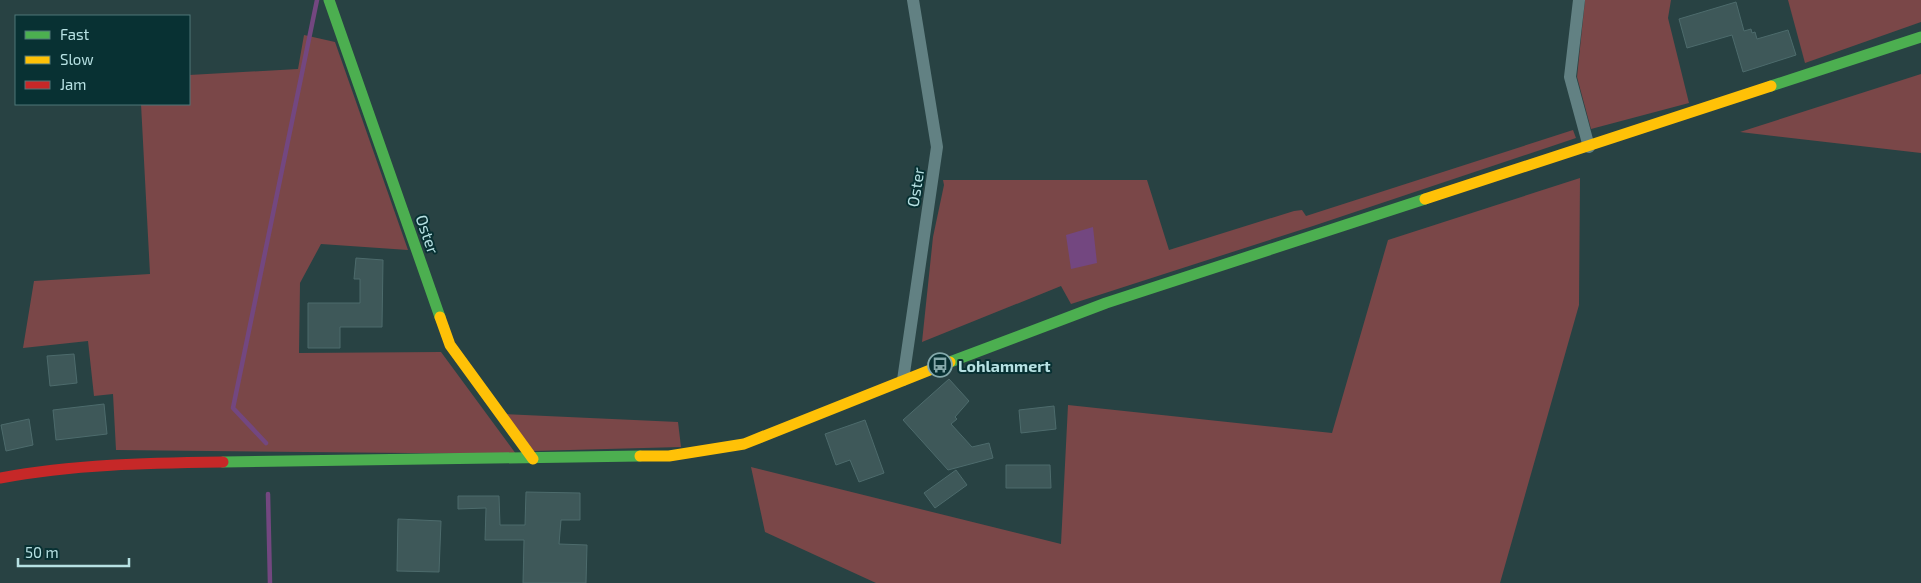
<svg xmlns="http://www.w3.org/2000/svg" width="1921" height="583" viewBox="0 0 1921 583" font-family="'Exo 2',sans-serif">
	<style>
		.green { fill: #7a4748 }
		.water { fill: #734780 }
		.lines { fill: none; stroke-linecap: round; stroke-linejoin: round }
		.stream { stroke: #734780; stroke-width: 4.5 }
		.building { fill: #3e5859; stroke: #4d6b6c }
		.street { stroke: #628183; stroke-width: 12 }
		.fast { stroke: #4caf50; stroke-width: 11 }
		.slow { stroke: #ffc107; stroke-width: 11 }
		.jam { stroke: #c62828; stroke-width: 11 }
		.labels { text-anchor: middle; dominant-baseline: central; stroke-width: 4; stroke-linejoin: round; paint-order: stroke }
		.street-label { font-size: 16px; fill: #b7e1e3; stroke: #083133 }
		.poi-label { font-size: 16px; font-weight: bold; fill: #b7e1e3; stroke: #083133; text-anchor: start }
	</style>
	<rect width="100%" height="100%" fill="#284243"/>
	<g class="green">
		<path d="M1585,0H1671L1668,18L1689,103L1591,129L1577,77Z"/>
		<path d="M1788,0H1921V22L1805,63Z"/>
		<path d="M304,35L335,42L408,250L321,244L300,283L299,353L441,352L516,454L116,450L113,394L94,396L88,341L23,348L34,281L150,274L141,104H189V75L298,69Z"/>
		<path d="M1921,74V153L1740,132Z"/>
		<path d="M1573,130L1576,138L1313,226L1071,304L1061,286L922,342L933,237L944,185L943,180H1147L1169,250L1294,211L1302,210L1306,216Z"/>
		<path d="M1580,178L1579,305L1500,583H876L765,532L751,467L1061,544L1068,405L1332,433L1388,240Z"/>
		<path d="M505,414L678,422L681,447L533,451Z"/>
	</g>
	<path class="water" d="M1093,227L1097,263L1071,269L1066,235Z"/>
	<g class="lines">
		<g class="stream">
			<path d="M266,443L233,408L317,0"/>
			<path d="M268,494L270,583"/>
		</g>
	</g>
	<g class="building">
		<path d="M1736,2L1744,31L1751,29L1752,33L1755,32L1757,39L1788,30L1796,55L1743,72L1732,35L1687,48L1679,19Z"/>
		<path d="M356,258L383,260L382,327H340V348H308V303H360V279H354Z"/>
		<path d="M74,354L77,383L50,386L47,356Z"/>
		<path d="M949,379L969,401L955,417L957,419L951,424L972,447L989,443L993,458L948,470L903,420Z"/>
		<path d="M104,404L107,434L56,440L53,410Z"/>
		<path d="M1054,406L1056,429L1021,433L1019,410Z"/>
		<path d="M29,419L33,445L6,451L1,425Z"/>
		<path d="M865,420L884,473L859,482L850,460L836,465L825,434Z"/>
		<path d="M1006,465H1050L1051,488H1006Z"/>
		<path d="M956,470L967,485L935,508L924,493Z"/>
		<path d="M526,492L580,493V520H561L559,544L587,545L586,583H523L524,540H485L486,508L458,509V496H499L500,525H525Z"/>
		<path d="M398,519L441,521L439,572L397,571Z"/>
	</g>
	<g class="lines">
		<g class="street">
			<path d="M1579,0L1570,77L1589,147"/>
			<path d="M903,380L937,147L913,0"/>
		</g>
		<g class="fast">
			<path d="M329,0L440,317"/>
			<path d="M1771,86L1921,37"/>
			<path d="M950,362L1106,303L1425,199"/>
			<path d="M223,462L640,456"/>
		</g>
		<g class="slow">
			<path d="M1425,199L1771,86"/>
			<path d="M440,317L450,345L533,459"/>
			<path d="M640,456H669L744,444L950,362"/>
		</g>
		<path class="jam" d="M0,478C73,464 149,463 223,462"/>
	</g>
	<defs>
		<g id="bus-ring" transform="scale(1.25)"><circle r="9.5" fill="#083133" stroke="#85a9ab" stroke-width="1.5"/><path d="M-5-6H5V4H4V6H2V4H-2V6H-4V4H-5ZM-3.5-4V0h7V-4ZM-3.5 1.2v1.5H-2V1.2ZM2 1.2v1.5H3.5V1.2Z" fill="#85a9ab"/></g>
	</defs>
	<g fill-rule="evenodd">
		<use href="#bus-ring" x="940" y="365"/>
	</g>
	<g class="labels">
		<g class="street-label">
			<text transform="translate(915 187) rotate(-81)">Oster</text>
			<text transform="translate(428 234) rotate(71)">Oster</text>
		</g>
		<g class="poi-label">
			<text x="958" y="365">Lohlammert</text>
		</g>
	</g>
	<rect x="15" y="15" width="175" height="90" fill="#083133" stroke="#4e7779"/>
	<rect x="25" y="31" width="25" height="8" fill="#4caf50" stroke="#4e7779"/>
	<text x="60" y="40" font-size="15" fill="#b7e1e3">Fast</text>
	<rect x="25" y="56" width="25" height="8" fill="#ffc107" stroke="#4e7779"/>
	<text x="60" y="65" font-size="15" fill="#b7e1e3">Slow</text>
	<rect x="25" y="81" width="25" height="8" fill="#c62828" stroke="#4e7779"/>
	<text x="60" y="90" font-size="15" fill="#b7e1e3">Jam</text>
	<path d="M18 558v8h111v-8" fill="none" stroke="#b7e1e3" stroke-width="2.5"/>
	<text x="25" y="558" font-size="15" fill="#b7e1e3" stroke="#083133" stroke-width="4" paint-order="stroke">50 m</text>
</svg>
